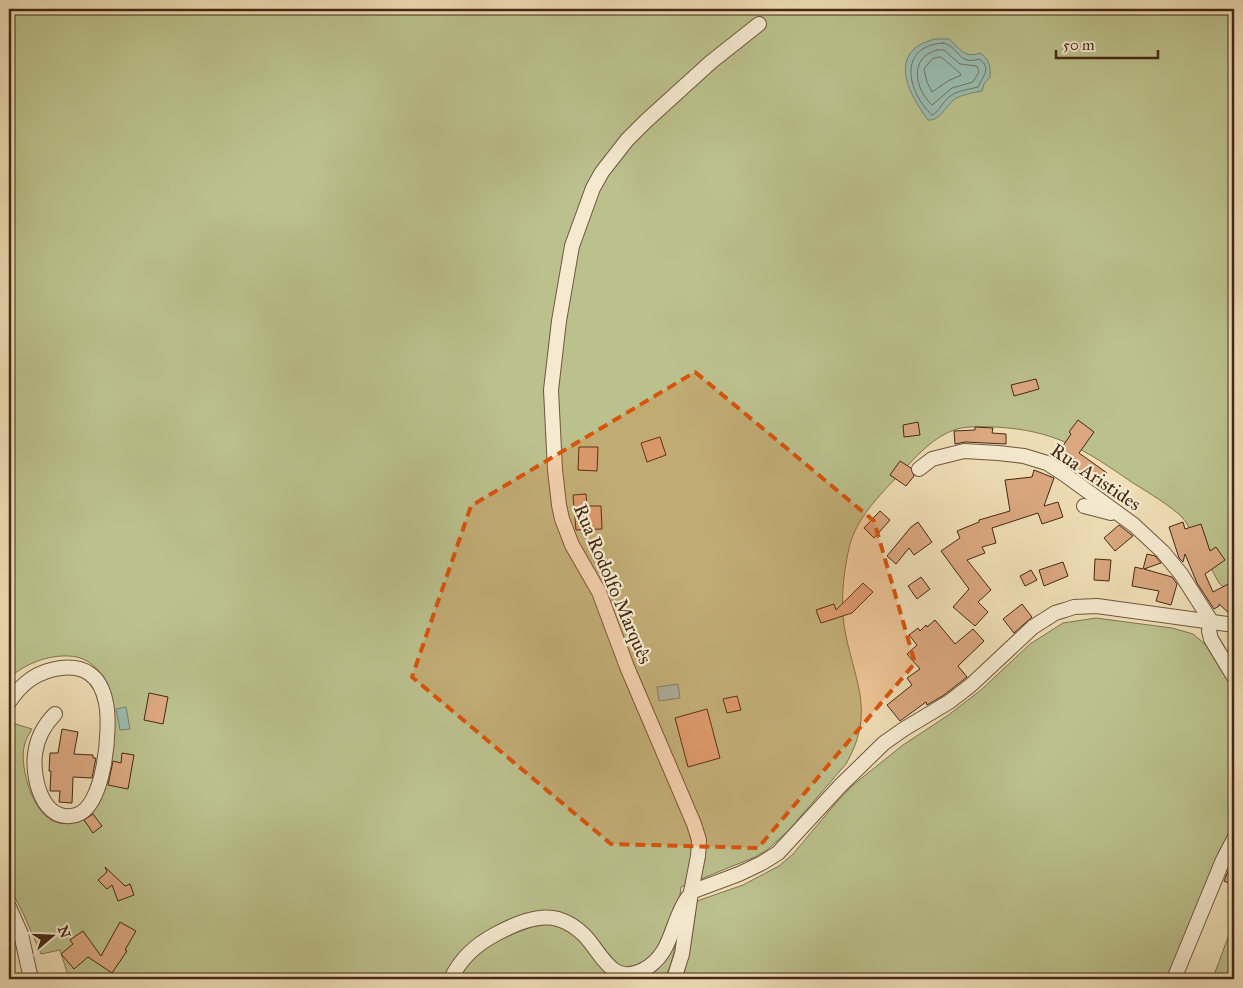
<svg xmlns="http://www.w3.org/2000/svg" width="1243" height="988" viewBox="0 0 1243 988" font-family="'IM FELL Great Primer',serif">
	<style>
		.green { fill: #bbc18d; stroke: #807450 }
		.water { fill: #9abcb0; stroke: #788172 }
		.lines { fill: none; stroke-linecap: round; stroke-linejoin: round }
		.shore { stroke: #707262; stroke-width: 1 }
		.building { fill: #dba880; stroke: #452814 }
		.minor-casing { stroke: #70563c; stroke-width: 16 }
		.minor { stroke: #f5ead0; stroke-width: 14 }
		.marked { fill: #d8540d; fill-opacity: 0.2; stroke: #d8540d; stroke-width: 4; stroke-dasharray: 10 6; stroke-linejoin: round }
		.labels { text-anchor: middle; dominant-baseline: central; stroke-width: 4.5; stroke-linejoin: round; paint-order: stroke }
		.street-label { font-size: 19px; fill: #452814; stroke: #f5ead0 }
	</style>
	<rect width="100%" height="100%" fill="#efdeb6"/>
	<filter id="stains"><feTurbulence type="fractalNoise" baseFrequency=".004" numOctaves="4"/><feColorMatrix values="0 0 0 0 .2 0 0 0 0 .09 0 0 0 0 .02 0 0 0 .5 -.17"/></filter>
	<radialGradient id="worn" r=".72"><stop offset=".6" stop-color="#630" stop-opacity="0"/><stop offset="1" stop-color="#630" stop-opacity=".3"/></radialGradient>
	<g class="green">
		<path d="M9,9H1234V597L1219,583L1186,522L1180,515C1166,503 1149,493 1133,483C1085,450 1056,430 995,427C984,427 972,426 961,428C934,434 914,459 896,478C875,500 853,523 848,553C843,577 841,601 844,625C853,680 877,710 846,764L788,831L767,850L755,857L681,887C677,917 679,953 664,979H69L60,950L41,954L23,913L9,886V722L32,729C29,734 25,740 24,747C19,771 38,836 73,821C81,818 89,811 96,806C98,777 101,747 104,718C105,709 109,696 107,688C101,669 88,657 69,656C47,655 25,664 9,678Z"/>
		<path d="M1096,618L1172,628L1193,634L1205,644L1222,668L1234,690V826L1199,900L1169,979H683L692,937L697,901L743,885L779,866L793,854L835,804L853,785L903,745L947,716L981,690L1030,644L1063,623Z"/>
		<path d="M1234,921V979H1213V978Z"/>
	</g>
	<g class="water">
		<path d="M935,39H949C959,48 965,59 980,53C989,59 991,66 990,77L984,84L982,91C973,93 963,94 955,99C946,105 941,121 928,120C907,92 887,51 935,39Z"/>
		<path d="M678,684L680,698L659,701L657,687Z"/>
		<path d="M126,707L130,729L120,730L116,709Z"/>
	</g>
	<g class="lines">
		<g class="shore">
			<path d="M943,43C959,46 958,66 979,59C993,68 982,77 978,87C967,90 957,90 948,98C942,103 939,112 932,115C907,92 897,46 943,43Z"/>
			<path d="M937,50H944L960,64L977,66L979,72L973,82L952,88L932,105C915,89 908,58 937,50Z"/>
			<path d="M941,57L960,73L961,75L948,81L932,92L927,82L924,69L932,59Z"/>
		</g>
	</g>
	<g class="building">
		<path d="M1036,379L1039,389L1014,396L1011,385Z"/>
		<path d="M1078,420L1094,432L1079,453L1107,473L1097,486L1056,456L1071,434L1069,432Z"/>
		<path d="M918,422L920,435L904,437L903,425Z"/>
		<path d="M975,427L993,428L992,433L1006,434V444L965,442L955,444L954,431L975,430Z"/>
		<path d="M660,437L666,455L647,462L641,443Z"/>
		<path d="M579,447H598L597,471L578,470Z"/>
		<path d="M900,461L911,468L914,476L906,486L890,475Z"/>
		<path d="M1034,470L1054,478L1044,506L1058,502L1063,517L1042,524L1038,513L992,528L996,543L982,547L985,553L967,560L991,590L978,602L988,612L975,626L953,607L969,589L941,551L960,538L957,531L979,522V520L1010,511L1005,480L1032,477Z"/>
		<path d="M586,494L587,506H601L602,529L576,530L573,495Z"/>
		<path d="M880,511L890,520L874,538L864,528Z"/>
		<path d="M918,522L932,542L914,555L909,548L896,564L887,556L911,527Z"/>
		<path d="M1183,522L1185,529L1201,524L1210,551L1216,547L1225,560L1205,574L1213,592L1234,581V616H1232L1219,604V606L1214,609L1197,583L1185,554L1183,562L1179,558L1169,527Z"/>
		<path d="M1119,525L1133,536L1115,551L1104,538Z"/>
		<path d="M1147,554L1155,556L1161,563L1144,569L1172,577L1177,584L1171,605L1156,601L1159,591L1132,586L1135,567L1143,569Z"/>
		<path d="M1095,559L1111,560L1109,581L1094,580Z"/>
		<path d="M1063,562L1068,576L1044,586L1039,570Z"/>
		<path d="M1031,570L1037,580L1025,586L1020,576Z"/>
		<path d="M921,577L930,589L917,599L908,586Z"/>
		<path d="M863,583L873,592L852,613L821,623L816,610L834,604L836,610Z"/>
		<path d="M1022,604L1032,617L1014,633L1003,619Z"/>
		<path d="M935,620L955,644L973,629L984,641L958,666L967,677L944,695L927,705L926,702L900,721L887,705L912,685L907,678L920,669L907,654L917,645L909,635L918,628L920,631L926,625L927,627Z"/>
		<path d="M149,693L168,697L163,724L144,720Z"/>
		<path d="M737,696L741,710L727,713L723,699Z"/>
		<path d="M707,709L720,758L688,767L675,718Z"/>
		<path d="M62,729L78,732L74,754L93,755V758H96L92,778L73,777L72,803L59,802L60,791H50L51,771H49L50,753H58Z"/>
		<path d="M122,753L134,755L128,789L108,785L113,761L121,763Z"/>
		<path d="M93,814L102,826L93,833L84,820Z"/>
		<path d="M1234,857V885L1224,881Z"/>
		<path d="M105,867L125,886L130,884L134,895L118,901L112,885L107,889L98,880L107,872Z"/>
		<path d="M120,922L136,931L125,950L127,951L112,973L88,957L74,969L61,954L73,944L70,940L83,931L101,956Z"/>
	</g>
	<g class="lines">
		<g class="minor-casing">
			<g id="minor">
				<path d="M919,469L932,459L964,451L998,453L1024,456L1047,463L1064,474L1134,525L1163,552L1181,574L1211,621L1209,631L1211,639L1234,677"/>
				<path d="M1084,506L1111,513"/>
				<path d="M9,702C22,683 37,671 61,668C70,667 82,668 90,674C99,680 104,693 106,703C111,727 105,807 76,815C43,824 32,779 35,754C37,738 44,725 55,714"/>
				<path d="M691,892L739,874L762,863L778,853L840,786L884,743L904,729L949,702L971,685L1033,627L1055,613L1065,610L1074,607L1097,606L1234,625"/>
				<path d="M9,907L21,934L31,979"/>
				<path d="M451,979C460,959 477,944 496,934C513,925 538,913 558,919C568,922 577,928 584,935C602,953 611,986 643,970C673,955 670,922 688,897"/>
				<path d="M674,979L682,954L691,892L698,856L699,840L694,824L627,667L599,592L572,545L562,519L559,505L555,470L551,390L559,321L572,246L593,188L602,172L627,140L646,121L711,62L759,24"/>
				<path d="M1174,979L1223,860L1234,839"/>
			</g>
		</g>
		<use href="#minor" class="minor"/>
	</g>
	<path class="marked" d="M695,372L874,521L915,663L758,848L611,844L412,677L471,506Z"/>
	<g class="labels">
		<g class="street-label">
			<text transform="translate(1096 477) rotate(34)">Rua Aristides</text>
			<text transform="translate(613 584) rotate(67)">Rua Rodolfo Marquês</text>
		</g>
	</g>
	<rect width="1243" height="988" fill="none" stroke="#efdeb6" stroke-width="30"/>
	<rect x="10" y="10" width="1223" height="968" fill="none" stroke="#452814" stroke-width="2.5"/>
	<rect x="15" y="15" width="1213" height="958" fill="none" stroke="#452814"/>
	<g transform="translate(52 936) rotate(71)" stroke="#f5ead0" stroke-width="4" paint-order="stroke">
	<path d="M0-4L9 19L0 12L-9 19Z" fill="#452814"/>
	<text y="-8" font-size="14" font-weight="bold" text-anchor="middle" fill="#452814">N</text>
	</g>
	<path d="M1056 50v8h102v-8" fill="none" stroke="#452814" stroke-width="2.5"/>
	<text x="1063" y="50" font-size="15" fill="#452814" stroke="#f5ead0" stroke-width="4" paint-order="stroke">50 m</text>
	<rect width="100%" height="100%" filter="url(#stains)"/>
	<rect width="100%" height="100%" fill="url(#worn)"/>
</svg>
